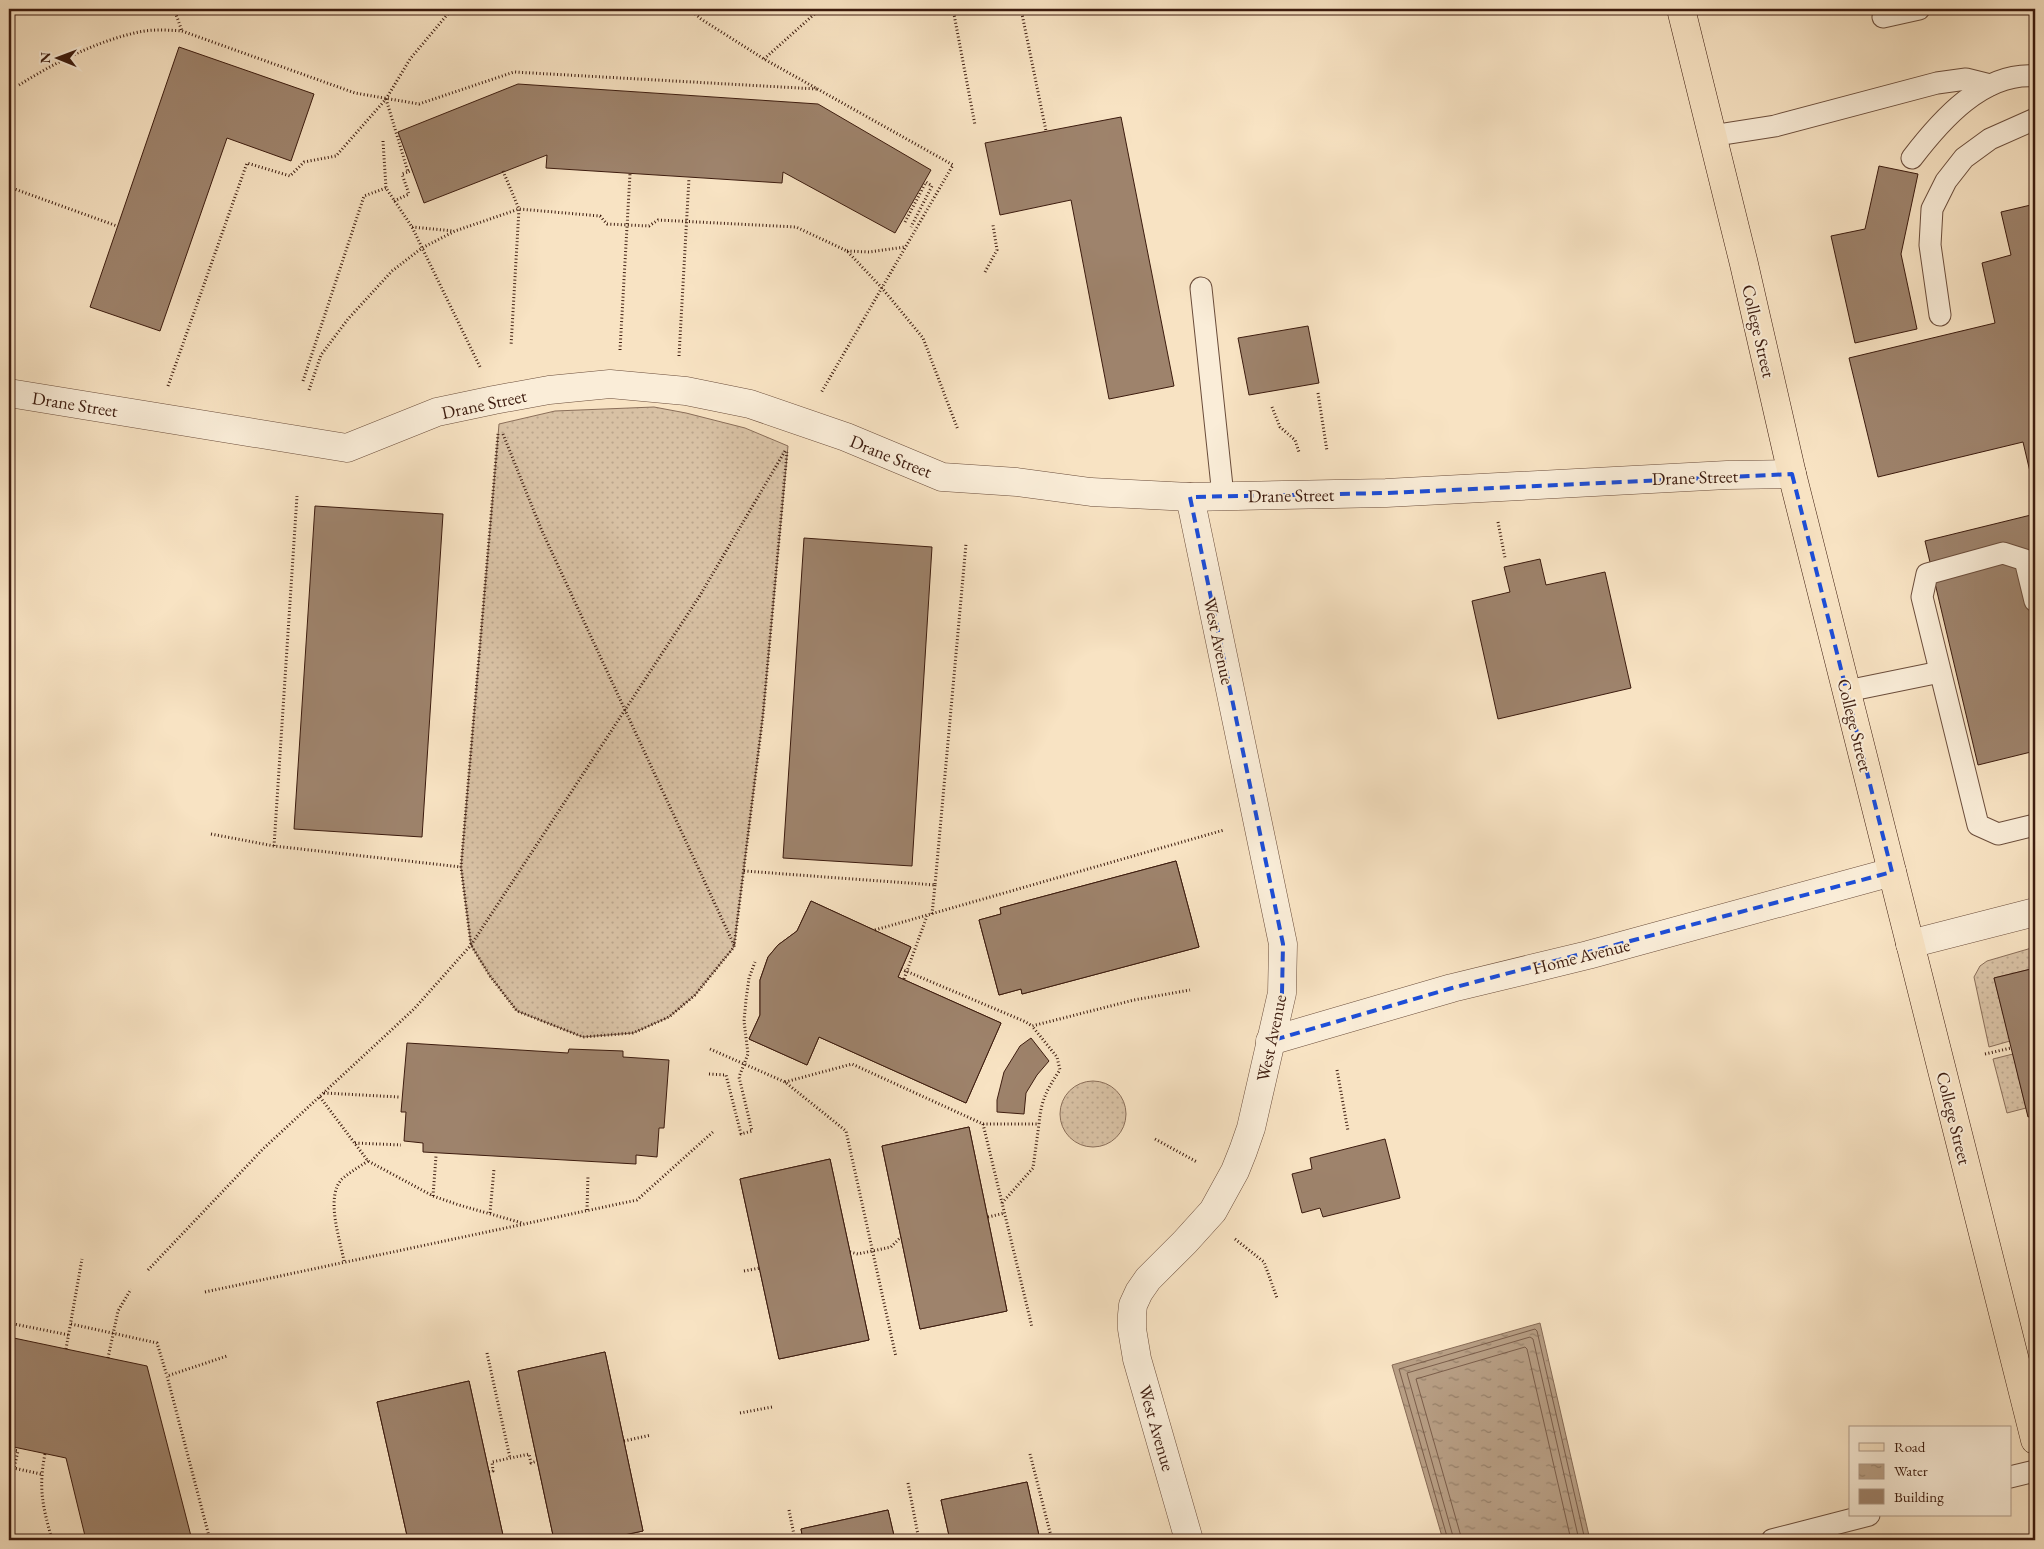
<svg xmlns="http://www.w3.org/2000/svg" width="2044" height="1549" viewBox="0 0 2044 1549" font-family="'EB Garamond',serif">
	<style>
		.grass { fill: url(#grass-dots); stroke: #8a6e59 }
		.water { fill: url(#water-ripples); stroke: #866a55 }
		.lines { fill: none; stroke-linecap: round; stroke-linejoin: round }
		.shore { stroke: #7a5d4a; stroke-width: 1 }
		.building { fill: #9e836c; stroke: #3c1b0e }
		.lane-casing { stroke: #6b4d3b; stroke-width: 23 }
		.street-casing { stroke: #6b4d3b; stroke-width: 29 }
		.primary-casing { stroke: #3c1b0e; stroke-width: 29 }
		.path { stroke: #3c1b0e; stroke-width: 3; stroke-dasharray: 1 2.5; stroke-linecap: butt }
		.lane { stroke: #faedd8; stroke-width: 21 }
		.street { stroke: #faedd8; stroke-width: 28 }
		.primary { stroke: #f8e3c3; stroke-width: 28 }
		.marked { fill: none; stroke: #1d4ed8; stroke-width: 4; stroke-dasharray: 10 6; stroke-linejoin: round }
		.labels { text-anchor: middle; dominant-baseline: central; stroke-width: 4; stroke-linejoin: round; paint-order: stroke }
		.street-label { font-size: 18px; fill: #3c1b0e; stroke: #faedd8 }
	</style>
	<defs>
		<pattern id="grass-dots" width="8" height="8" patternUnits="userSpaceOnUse" patternTransform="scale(1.25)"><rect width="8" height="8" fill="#d8c1a4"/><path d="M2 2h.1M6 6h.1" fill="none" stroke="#baa58c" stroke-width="1.8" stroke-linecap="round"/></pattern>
		<pattern id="water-ripples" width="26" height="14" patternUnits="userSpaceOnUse" patternTransform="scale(1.25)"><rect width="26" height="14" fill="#b89f85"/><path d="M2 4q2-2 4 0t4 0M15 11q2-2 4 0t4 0" fill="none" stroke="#97816b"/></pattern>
	</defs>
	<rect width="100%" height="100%" fill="#f8e3c3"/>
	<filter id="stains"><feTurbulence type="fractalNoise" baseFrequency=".004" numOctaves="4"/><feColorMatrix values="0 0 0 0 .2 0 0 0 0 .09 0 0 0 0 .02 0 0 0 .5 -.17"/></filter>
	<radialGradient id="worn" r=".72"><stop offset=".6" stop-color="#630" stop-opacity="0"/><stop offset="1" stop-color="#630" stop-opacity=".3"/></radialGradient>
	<g class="grass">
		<path d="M654,407L686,413L745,428L788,446L763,715L734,947L695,995L669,1017L633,1033L583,1037L517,1011L490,976L471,945L461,867L499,424L555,411Z"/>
		<path d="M2035,947V968L1994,978L2010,1041L1989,1047L1974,977L1980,966L1987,961Z"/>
		<path d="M2013,1054L2026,1108L2007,1113L1993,1059Z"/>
		<circle cx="1093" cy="1114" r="33"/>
	</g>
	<path class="water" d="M1540,1323L1590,1540H1443L1392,1365Z"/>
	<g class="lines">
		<g class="shore">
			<path d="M1448,1540L1399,1369L1535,1329L1537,1331L1585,1540"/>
			<path d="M1454,1540L1407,1373L1530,1337L1533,1339L1579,1540"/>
			<path d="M1462,1540L1416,1379L1525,1347L1527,1349L1571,1540"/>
		</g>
	</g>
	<g class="building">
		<path d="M179,47L314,94L291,161L227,138L160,331L90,307Z"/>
		<path d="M518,84L818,104L931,170L895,233L783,172L782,183L546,168L547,155L424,203L398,132Z"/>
		<path d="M1121,117L1174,386L1109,399L1071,200L1000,215L985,143Z"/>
		<path d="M1879,166L1918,174L1901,254L1917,329L1855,343L1831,236L1865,229Z"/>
		<path d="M2035,204V493L2023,442L1878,477L1849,358L1995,323L1982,263L2011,255L2001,212Z"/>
		<path d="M1308,326L1319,383L1249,395L1238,338Z"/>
		<path d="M315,506L443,514L422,837L294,829Z"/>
		<path d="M2035,514V751L1978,765L1925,541Z"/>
		<path d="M804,538L932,547L912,866L783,858Z"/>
		<path d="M1540,559L1546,585L1605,572L1631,688L1498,719L1472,601L1510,592L1504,567Z"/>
		<path d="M1176,861L1199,947L1022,994L1021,989L999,995L979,920L1001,914L1000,908Z"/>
		<path d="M1176,861L1199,947L1022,994L1021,989L999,995L979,920L1001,914L1000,908Z"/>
		<path d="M811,901L911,947L898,977L1001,1023L966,1103L819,1037L807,1065L749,1039L760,1015V980L768,957L778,945L797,931Z"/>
		<path d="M811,901L911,947L898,977L1001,1023L966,1103L819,1037L807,1065L749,1039L760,1015V980L768,957L778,945L797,931Z"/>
		<path d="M2035,968V1115L2028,1117L1994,978Z"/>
		<path d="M1031,1038L1049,1061L1037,1075L1026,1093L1024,1114L997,1112V1100L1004,1072L1020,1046Z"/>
		<path d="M407,1043L568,1053L569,1049L623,1051V1057L669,1060L664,1128H659L657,1157L636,1155V1164L423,1152V1143L404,1141L406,1112H401Z"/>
		<path d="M969,1127L1007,1311L920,1329L882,1146Z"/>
		<path d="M969,1127L1007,1311L920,1329L882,1146Z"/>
		<path d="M1385,1139L1400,1198L1323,1217L1320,1208L1302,1213L1292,1174L1312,1169L1310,1158Z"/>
		<path d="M830,1159L869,1340L779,1359L740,1179Z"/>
		<path d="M830,1159L869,1340L779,1359L740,1179Z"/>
		<path d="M9,1337L147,1366L192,1540H86L66,1458L9,1446Z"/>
		<path d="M605,1352L643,1531L600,1540H554L518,1371Z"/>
		<path d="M605,1352L643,1531L600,1540H554L518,1371Z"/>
		<path d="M469,1381L504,1540H408L377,1402Z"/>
		<path d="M469,1381L504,1540H408L377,1402Z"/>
		<path d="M1027,1482L1040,1540H950L941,1500Z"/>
		<path d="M1027,1482L1040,1540H950L941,1500Z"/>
		<path d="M888,1510L895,1540H803L801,1529Z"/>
		<path d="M888,1510L895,1540H803L801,1529Z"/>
	</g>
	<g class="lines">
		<g class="lane-casing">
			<g id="lane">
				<path d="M1883,17L1919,9"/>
				<path d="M1711,136L1775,126L1937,83L1966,79L1990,85"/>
				<path d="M1912,158C1941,120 1983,72 2035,76"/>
				<path d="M1201,288L1223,496"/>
				<path d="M1940,315L1930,245L1932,209L1946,181L1964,158L1990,139L2035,119"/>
				<path d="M2035,601L2025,560L2003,553L1927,574L1922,597L1978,825L1998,834L2035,825"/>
				<path d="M1847,691L1940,672"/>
				<path d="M2010,1477L2035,1471"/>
				<path d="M1772,1540L1869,1515"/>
			</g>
		</g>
		<g class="street-casing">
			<g id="street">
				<path d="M9,393L347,448L437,412L494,400L549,390L610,384L686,391L750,404L846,437L942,477L1017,482L1091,492L1190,497L1386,493L1727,475L1792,474"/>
				<path d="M1910,944L2035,912"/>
				<path d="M1270,1041L1452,988L1588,955L1892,872"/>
				<path d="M1189,1540L1137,1359L1132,1329V1315L1133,1305L1139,1292L1148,1279L1185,1242L1213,1211L1235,1171L1243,1151L1251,1128L1282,993L1283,944L1190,497"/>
			</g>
		</g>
		<g class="primary-casing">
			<path id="primary" d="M1681,9L1744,264L1792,474L2035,1440"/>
		</g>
		<g class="path">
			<path d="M174,9L182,31"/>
			<path d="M690,9L701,19L764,59L953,165L821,393"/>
			<path d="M953,9L975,125"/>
			<path d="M1021,9L1046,131"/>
			<path d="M764,59L820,9"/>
			<path d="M19,85C56,62 97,41 139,32C153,29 168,30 182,31L355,93L419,104L514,72L817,89"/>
			<path d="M386,99L408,172L412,170"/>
			<path d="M383,141L386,188L412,227L481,369"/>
			<path d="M503,171L519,209L511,346"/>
			<path d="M9,187L117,226"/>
			<path d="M394,201L409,194L402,174L408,172"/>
			<path d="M905,222L926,182L932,186L911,227"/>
			<path d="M412,227L454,231"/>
			<path d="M847,251L869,252L905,247"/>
			<path d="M985,272L997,250L993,225"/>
			<path d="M620,350L630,174"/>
			<path d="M679,356L689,178"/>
			<path d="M303,381L364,196L386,188"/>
			<path d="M168,386L247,163L290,176L304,162L336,156L386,99L410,59L452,9"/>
			<path d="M309,390L321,355L348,319L392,271L422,248L455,231L519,209L600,216L607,224L649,226L658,220L796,227L847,251L882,288L923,338L958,430"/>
			<path d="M1318,393L1327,451"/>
			<path d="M1272,407L1280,427L1295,440L1299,452"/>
			<path d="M498,434L461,867L471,945L490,976L517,1011L583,1037L633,1033L669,1017L695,995L734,947L763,715L787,452"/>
			<path d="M503,434L542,531L734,945"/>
			<path d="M1498,522L1505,558"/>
			<path d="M211,834L274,846L461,867"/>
			<path d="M274,846L297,496"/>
			<path d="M744,871L935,885L966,544"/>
			<path d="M932,914L935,885"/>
			<path d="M875,930L1224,830"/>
			<path d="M901,969L1026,1022L1032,1026L1134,1000L1190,990"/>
			<path d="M904,979L927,916"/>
			<path d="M710,1049L785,1082L846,1131L896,1357"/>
			<path d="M1985,1054L2011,1048"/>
			<path d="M1337,1070L1348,1131"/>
			<path d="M709,1074L726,1075L741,1134L752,1131L739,1077L748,1054L744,1021L746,1000L749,978L755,962"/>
			<path d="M785,1082L852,1064L983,1124H1039C1041,1100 1047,1089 1060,1070L1057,1057L1032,1026"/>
			<path d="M324,1093L399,1097"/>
			<path d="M320,1097L368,1161L433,1196L459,1205L522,1223"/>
			<path d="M983,1124L1032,1327"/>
			<path d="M1155,1139L1197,1162"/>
			<path d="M355,1143L401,1145"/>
			<path d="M433,1196L436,1156"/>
			<path d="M1002,1203L1033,1168L1039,1124"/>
			<path d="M587,1210L588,1175"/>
			<path d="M490,1213L494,1169"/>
			<path d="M988,1217L1005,1213"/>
			<path d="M1235,1239L1264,1262L1277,1298"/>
			<path d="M850,1252L858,1254L891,1247L901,1237"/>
			<path d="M344,1261C340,1239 325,1197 342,1179C350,1172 359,1167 368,1161"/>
			<path d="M148,1270L263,1149L414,1009L471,945L699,597L785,451"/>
			<path d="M744,1271L760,1268"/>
			<path d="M205,1292L637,1200L714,1131"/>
			<path d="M9,1323L69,1335"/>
			<path d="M71,1324L157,1343L167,1376"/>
			<path d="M66,1349L82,1259"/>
			<path d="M487,1353L510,1458"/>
			<path d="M108,1358L118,1311L131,1289"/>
			<path d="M740,1413L772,1407"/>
			<path d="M624,1441L651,1435"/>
			<path d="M9,1449L18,1451L14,1468"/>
			<path d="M45,1454C38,1489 43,1507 52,1540"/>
			<path d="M1030,1454L1052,1540"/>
			<path d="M9,1467L41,1474"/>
			<path d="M489,1472L493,1471L492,1462L529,1454L531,1463L537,1461"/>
			<path d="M908,1483L919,1540"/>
			<path d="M789,1510L795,1540"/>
			<path d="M210,1540L167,1376L227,1356"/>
		</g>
		<use href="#lane" class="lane"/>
		<use href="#street" class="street"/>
		<use href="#primary" class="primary"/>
	</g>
	<path class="marked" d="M1792,474L1892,872L1452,988L1270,1041L1282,993L1283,944L1190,497L1386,493Z"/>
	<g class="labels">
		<g class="street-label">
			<text transform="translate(1759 331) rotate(77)">College Street</text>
			<text transform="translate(75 404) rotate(9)">Drane Street</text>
			<text transform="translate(484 404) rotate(-12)">Drane Street</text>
			<text transform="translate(891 456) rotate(22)">Drane Street</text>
			<text transform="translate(1695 477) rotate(-2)">Drane Street</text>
			<text transform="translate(1291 495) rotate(-1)">Drane Street</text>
			<text transform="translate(1219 641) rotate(78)">West Avenue</text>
			<text transform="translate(1855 725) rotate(76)">College Street</text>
			<text transform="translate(1581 956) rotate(-14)">Home Avenue</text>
			<text transform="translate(1271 1038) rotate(-78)">West Avenue</text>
			<text transform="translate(1954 1118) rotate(76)">College Street</text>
			<text transform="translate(1157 1428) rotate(74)">West Avenue</text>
		</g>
	</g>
	<rect width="2044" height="1549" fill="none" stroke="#f8e3c3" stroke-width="30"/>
	<rect x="10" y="10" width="2024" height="1529" fill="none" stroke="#3c1b0e" stroke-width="2.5"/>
	<rect x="15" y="15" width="2014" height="1519" fill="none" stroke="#3c1b0e"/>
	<rect x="1849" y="1426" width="162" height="90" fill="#faedd8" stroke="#ae9987"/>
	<rect x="1859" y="1443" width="25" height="8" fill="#f8e3c3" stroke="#ae9987"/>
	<text x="1894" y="1452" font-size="15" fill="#3c1b0e">Road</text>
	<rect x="1859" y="1464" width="25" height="15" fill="url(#water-ripples)" stroke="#ae9987"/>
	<text x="1894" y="1476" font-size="15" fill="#3c1b0e">Water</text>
	<rect x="1859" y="1489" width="25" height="15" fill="#9e836c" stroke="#ae9987"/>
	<text x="1894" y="1502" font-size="15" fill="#3c1b0e">Building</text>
	<g transform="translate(58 58) rotate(271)" stroke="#faedd8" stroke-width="4" paint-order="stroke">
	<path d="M0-4L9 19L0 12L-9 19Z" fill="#3c1b0e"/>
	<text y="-8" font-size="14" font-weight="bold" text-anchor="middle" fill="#3c1b0e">N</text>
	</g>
	<rect width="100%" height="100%" filter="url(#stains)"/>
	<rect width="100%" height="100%" fill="url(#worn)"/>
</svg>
